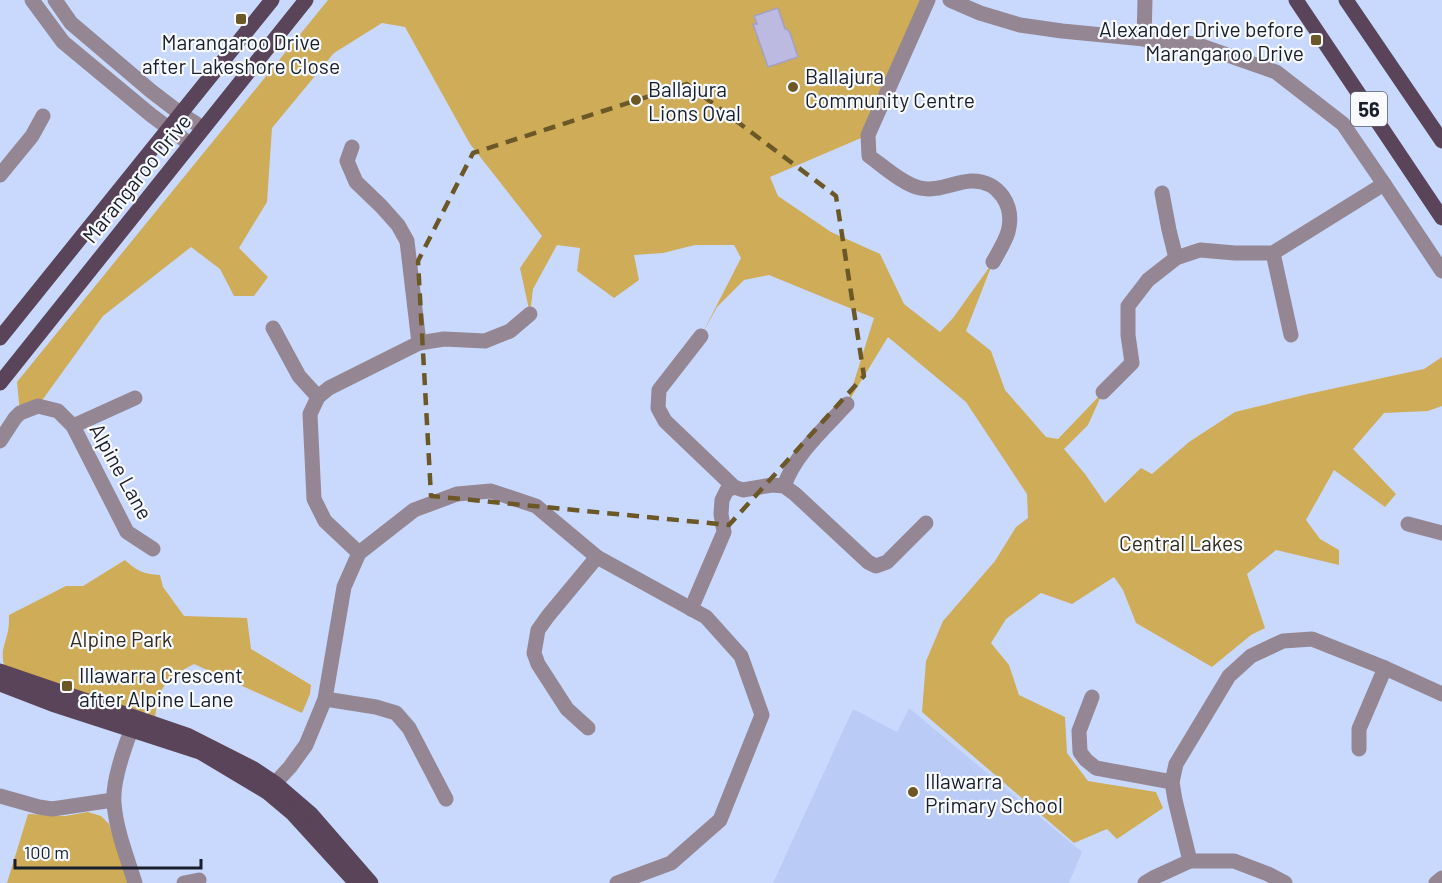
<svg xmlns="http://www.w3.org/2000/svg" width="1442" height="883" viewBox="0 0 1442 883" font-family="Barlow,sans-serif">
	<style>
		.built { fill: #bacbf6 }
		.green { fill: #cfac57 }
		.building { fill: #bcbae0; stroke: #a2a0c5; stroke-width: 1.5 }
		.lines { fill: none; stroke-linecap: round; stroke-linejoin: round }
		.minor { stroke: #948793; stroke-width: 15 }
		.major { stroke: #5a445a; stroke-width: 15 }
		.marked { fill: none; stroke: #6c5827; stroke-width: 4.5; stroke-dasharray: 12 8; stroke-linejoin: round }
		.poi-dot { fill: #6c5827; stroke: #f8fafe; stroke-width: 2 }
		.labels { text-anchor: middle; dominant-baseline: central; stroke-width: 4.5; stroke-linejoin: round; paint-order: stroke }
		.shield { fill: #f8fafe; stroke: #5b606a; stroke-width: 1.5 }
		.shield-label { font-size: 20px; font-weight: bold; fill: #181e2b }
		.poi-label { font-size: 21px; fill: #181e2b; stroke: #f8fafe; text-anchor: start }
		.street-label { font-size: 21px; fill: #181e2b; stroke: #f8fafe }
		.park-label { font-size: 21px; fill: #342c1a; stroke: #f8fafe }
	</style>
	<rect width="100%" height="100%" fill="#c9d9fe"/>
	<path class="built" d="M909,708L1082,852L1069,883H773L853,709L897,732Z"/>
	<g class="green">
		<path d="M328,0H928L868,135L770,177L778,196L831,232L880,254L904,304L940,332L953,318L993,262L966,331L991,351L1005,390L1046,437L1058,439L1103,392L1088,425L1064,449L1085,474L1105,503L1141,468L1152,474L1189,442L1235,412L1308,394L1424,369L1442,357V406L1428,411L1384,413L1353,449L1396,494L1385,507L1334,470L1306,520L1320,539L1339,550V565L1276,550L1247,574L1265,628L1251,635L1212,667L1136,623L1123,590L1114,577L1072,604L1041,593L1006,619L991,643L1009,665L1019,695L1065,717L1067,753L1088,781L1156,792L1163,808L1117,839L1107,829L1074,843L922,712L926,661L943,621L995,561L1016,527L1028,518L1027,494L966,402L888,337L847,404L874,318L769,275L744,280L717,307L701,336L741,258L734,245H695L663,253L634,255L639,280L614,298L577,271L580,248L557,245L533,289L530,314L520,268L542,236L470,144L405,27L382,23L334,53L272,128L267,202L239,248L268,277L254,296H234L220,269L191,247L103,316L38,406L20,413L17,382Z"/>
		<path d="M125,560C137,571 143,574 160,575L163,587L184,616L247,618L251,649L311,685L310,694L302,713L194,664C165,679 159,686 155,718L5,669C0,651 4,649 8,631C9,626 9,620 9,615L66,586H83Z"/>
		<path d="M88,812L101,816L109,824L128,883H7L28,814L65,816Z"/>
	</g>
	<path class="building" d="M778,8L785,29H787L790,33L798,57L768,67L753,24H757L754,16Z"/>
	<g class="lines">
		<g class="minor">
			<path d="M32,0L63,42L151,115L190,144"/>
			<path d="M55,0L71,23L151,91L181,114L203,128"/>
			<path d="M928,0L868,135L869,156C883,166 903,184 920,188C937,192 954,182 971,181C999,180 1015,206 1008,232C1005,242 998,253 993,262"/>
			<path d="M950,0L980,13L1020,25L1062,31L1196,44L1276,72L1343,124L1384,184L1442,271"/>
			<path d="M1144,39L1145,0"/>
			<path d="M352,147L347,161L356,182L381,206L398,225L407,241L419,343"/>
			<path d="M0,175L32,136L43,116"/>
			<path d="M1162,193L1169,230L1176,258"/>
			<path d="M1273,253L1291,335"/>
			<path d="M273,328L299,376L318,397"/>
			<path d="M1103,392L1132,363L1128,335V306L1148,280L1176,258L1200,250L1235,253H1273L1384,184"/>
			<path d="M73,426L135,398"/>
			<path d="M0,441L15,418L20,413L38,406L58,411L73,426L127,532L153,549"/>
			<path d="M784,486C795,454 825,428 847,404"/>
			<path d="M734,487L743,490L772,485L784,486L795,494L868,562L876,566L887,562L926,523"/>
			<path d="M1408,524L1442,533"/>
			<path d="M359,553L325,521L314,499L310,414L318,397L329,388L419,343L444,339L485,341L510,331L530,314"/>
			<path d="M691,609L724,532L721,514L722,500L727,490L734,487L665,421L658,408L659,390L701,336"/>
			<path d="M1092,697L1079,731L1080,752L1086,760L1096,768L1172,782"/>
			<path d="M325,699L376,707L396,713L409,728L446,799"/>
			<path d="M588,728L567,709L538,664L534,653L538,630L548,616L597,557"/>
			<path d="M1359,749V729L1385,668"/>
			<path d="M267,792L290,767L306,745L325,699L344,587L359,553L414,510L457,494L491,491L536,506L597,557L706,617L741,656L762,715L720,820L671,863L617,883"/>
			<path d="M0,796L39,807L52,809L113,800"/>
			<path d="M1190,861L1175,800L1172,782L1176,764L1229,676L1251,656L1283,641L1312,639L1385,668L1442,694"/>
			<path d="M135,883C127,857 116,830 114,803C112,780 127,740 136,718"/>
			<path d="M184,883L199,880"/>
			<path d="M1145,883L1155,877L1190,861H1234L1268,874L1285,883"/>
			<path d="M1436,883L1442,878"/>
		</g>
		<g class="major">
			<path d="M1296,0L1442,218"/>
			<path d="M1346,0L1442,141"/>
			<path d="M0,338L272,0"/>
			<path d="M0,383L306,0"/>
			<path d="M0,671L187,735L254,769L275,783L311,814L371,883"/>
			<path d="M0,684L52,704L200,752L267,792L292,813L356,883"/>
		</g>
	</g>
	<path class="marked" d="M687,84L836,196L864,376L729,525L431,496L418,261L473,153Z"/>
	<g class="poi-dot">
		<rect x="235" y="13" width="12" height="12" rx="3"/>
		<rect x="1310" y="34" width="12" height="12" rx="3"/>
		<circle cx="793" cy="87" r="6"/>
		<circle cx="636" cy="100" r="6"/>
		<rect x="61" y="680" width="12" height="12" rx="3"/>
		<circle cx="913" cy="792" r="6"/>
	</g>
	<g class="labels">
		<rect class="shield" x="1351" y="92" width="36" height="34" rx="4.5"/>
		<g class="shield-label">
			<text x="1369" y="109">56</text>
		</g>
		<g class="poi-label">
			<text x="1304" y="28" text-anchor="end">Alexander Drive before<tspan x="1304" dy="24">Marangaroo Drive</tspan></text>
			<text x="241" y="41" text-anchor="middle">Marangaroo Drive<tspan x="241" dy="24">after Lakeshore Close</tspan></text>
			<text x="805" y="75">Ballajura<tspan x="805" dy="24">Community Centre</tspan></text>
			<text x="648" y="88">Ballajura<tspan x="648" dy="24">Lions Oval</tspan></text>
			<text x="79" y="674">Illawarra Crescent<tspan x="79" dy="24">after Alpine Lane</tspan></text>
			<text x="925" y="780">Illawarra<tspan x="925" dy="24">Primary School</tspan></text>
		</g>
		<g class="street-label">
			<text transform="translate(136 178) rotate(-51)">Marangaroo Drive</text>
			<text transform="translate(122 471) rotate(61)">Alpine Lane</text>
		</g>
		<g class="park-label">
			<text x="1181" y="542">Central Lakes</text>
			<text x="121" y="638">Alpine Park</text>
		</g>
	</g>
	<path d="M15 859v9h186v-9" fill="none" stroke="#181e2b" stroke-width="3"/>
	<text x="24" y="859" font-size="18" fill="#181e2b" stroke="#f8fafe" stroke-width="4.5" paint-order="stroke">100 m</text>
</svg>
